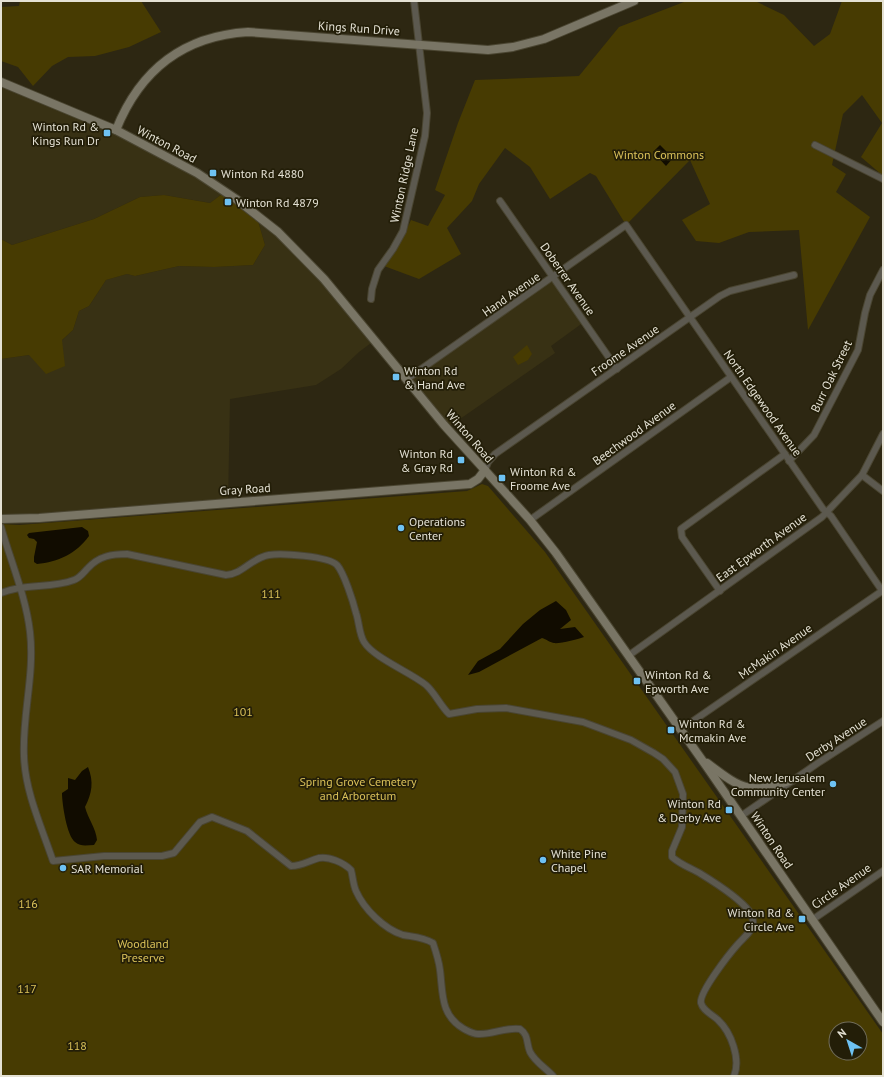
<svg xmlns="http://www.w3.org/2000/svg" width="884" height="1077" viewBox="0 0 884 1077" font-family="'PT Sans',sans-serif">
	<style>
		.built { fill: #383114 }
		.green { fill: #473b02; fill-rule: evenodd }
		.water { fill: #110c00 }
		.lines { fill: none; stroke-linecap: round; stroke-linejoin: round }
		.street-casing { stroke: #4a4531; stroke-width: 8 }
		.secondary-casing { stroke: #4a4531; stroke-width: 10 }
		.street { stroke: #5c594f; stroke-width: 6 }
		.secondary { stroke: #797565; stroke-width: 8 }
		.poi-dot { fill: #6ec2f3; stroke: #231e08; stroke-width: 1.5 }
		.labels { text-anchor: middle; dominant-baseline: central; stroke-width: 3.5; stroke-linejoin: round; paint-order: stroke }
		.street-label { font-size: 12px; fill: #e4e1d4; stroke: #231e08 }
		.poi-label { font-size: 12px; fill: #e4e1d4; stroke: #231e08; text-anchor: start }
		.park-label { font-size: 12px; fill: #dbc259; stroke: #231e08 }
	</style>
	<rect width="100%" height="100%" fill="#2d2712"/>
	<g class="built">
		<path d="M1,82L116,130L226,191L210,203L164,195L140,197L94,219L12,245L1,239Z"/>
		<path d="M256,214L278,232L375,340L359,352L341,369L316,385L230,399L228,503L1,519V359L29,355L62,340L73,330L79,311L89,306L106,280L127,274L135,276L179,266L214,267L253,265L265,245Z"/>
		<path d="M553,278L584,322L551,346L555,353L447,428L407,379Z"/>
	</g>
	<g class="green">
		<path d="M20,1H141L161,32L129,47L95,56L68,57L52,66L33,86L18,67L1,61V7L19,6Z"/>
		<path d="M755,1L784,15L814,46L830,34L842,1H883L882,175L861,157L882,123L862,95L843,114L832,165L846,174L836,192L870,217L808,330L799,230L749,232L719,243L696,241L682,220L710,204L690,160L626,225L596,176L590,173L550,199L530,167L505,148L479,184L472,201L447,228L461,254L419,279L384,266L399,245L411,220L428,226L445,195L435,190L458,123L475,80L579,76L619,27L684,2Z"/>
		<path d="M226,191L256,214L265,245L253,265L214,267L179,266L135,276L127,274L106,280L89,306L79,311L73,330L62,340L65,366L46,374L29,355L1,359V239L12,245L94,219L140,197L164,195L210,203Z"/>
		<path d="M527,345L532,354L528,360L518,365L513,357Z"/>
		<path d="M482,484L488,486L545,552L883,1034V1076H1V524L19,525L467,491ZM836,1029H860V1053H836Z"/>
	</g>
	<g class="water">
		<path d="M660,145L673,158L666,166L653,152Z"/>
		<path d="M82,527L88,531L89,536C76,554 58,562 37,564L34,562V557L37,542L34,539L29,538L27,535L29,533Z"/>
		<path d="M556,601L566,610L571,620L560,629L575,627L584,637C579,639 559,644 554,643C551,643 546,639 542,638L479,672L468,675L478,661L500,649L523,624L540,610Z"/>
		<path d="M88,767C94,782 92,793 85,807C88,819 96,828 97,840L94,845C87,845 81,847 75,842C67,836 62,804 62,793L68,789V778L75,780L82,771Z"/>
	</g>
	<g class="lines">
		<g class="street-casing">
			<g id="street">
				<path d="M815,145L883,179"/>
				<path d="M500,201L617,369"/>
				<path d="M371,299L372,289L378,270L393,249L403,231L425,136L427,113L414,1"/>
				<path d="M407,379L626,225L823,509L831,516L883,592"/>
				<path d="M789,461L814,435L858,350L865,313L870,295L883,270"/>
				<path d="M485,470L488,462L495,454L720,296L730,291L794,275"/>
				<path d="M862,475L883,491"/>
				<path d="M530,520L731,377"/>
				<path d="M1,527C11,562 26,597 30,632C35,674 22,715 24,756C25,792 42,828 53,861L104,856H162L174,853L200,822L212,817L247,831L291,866C302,866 308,861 319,858C329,856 344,863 351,870C353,877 353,884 356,891C364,909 384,929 403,935C414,937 423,937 433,943C436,952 439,961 440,970C443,993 440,1015 464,1029C468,1031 473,1034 478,1034C492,1035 505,1027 520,1029C529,1035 526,1043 530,1052C536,1063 546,1068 553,1076"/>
				<path d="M720,591L682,537L681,529L785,454"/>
				<path d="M1,593C25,583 51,589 74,580C80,578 84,572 88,568C99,556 112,554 127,554L226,575C243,574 251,558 269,555C281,553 328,556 337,565C344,573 353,601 356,613C359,621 359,634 364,642C374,658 410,672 426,685C435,693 440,705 449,714L477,709L506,708L583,722L631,740L654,753L663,759L675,772L683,794L682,827L672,851V857C681,865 691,868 701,874C714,882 740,899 749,911C751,914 753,918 753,922C753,931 743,938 738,944C730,953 699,992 701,1003C703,1011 713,1015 718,1020C731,1032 741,1059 734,1076"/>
				<path d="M628,656L822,517L862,475L883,434"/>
				<path d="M680,730L882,591"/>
				<path d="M741,816L818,763L883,721"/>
				<path d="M812,920L883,871"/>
			</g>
		</g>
		<g class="secondary-casing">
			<g id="secondary">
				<path d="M1,82L116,130L197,173L236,199L278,232L324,279L444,425L530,520L556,553L707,767L883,1022"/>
				<path d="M116,130C140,70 183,36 248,32L488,50L513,47L544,39L634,1"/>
				<path d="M1,519L39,518L470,484L478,479L485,470"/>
				<path d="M707,763C744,791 750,795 795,779"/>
			</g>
		</g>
		<use href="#street" class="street"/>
		<use href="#secondary" class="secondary"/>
	</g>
	<g class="poi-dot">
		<rect x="103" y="129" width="8" height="8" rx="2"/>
		<rect x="209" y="169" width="8" height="8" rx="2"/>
		<rect x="224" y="198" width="8" height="8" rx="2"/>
		<rect x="392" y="373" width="8" height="8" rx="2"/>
		<rect x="457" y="456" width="8" height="8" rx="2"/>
		<rect x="498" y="474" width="8" height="8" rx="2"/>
		<circle cx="401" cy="528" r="4"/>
		<rect x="633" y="677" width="8" height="8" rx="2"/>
		<rect x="667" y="726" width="8" height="8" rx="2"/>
		<circle cx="833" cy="784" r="4"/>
		<rect x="725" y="806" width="8" height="8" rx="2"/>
		<circle cx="543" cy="860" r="4"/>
		<circle cx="63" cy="868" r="4"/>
		<rect x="798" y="915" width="8" height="8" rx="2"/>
	</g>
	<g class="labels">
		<g class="street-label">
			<text transform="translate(359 28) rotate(4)">Kings Run Drive</text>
			<text transform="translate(167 144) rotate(28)">Winton Road</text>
			<text transform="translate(404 175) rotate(-78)">Winton Ridge Lane</text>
			<text transform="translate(568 279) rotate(55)">Doberrer Avenue</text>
			<text transform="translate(511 294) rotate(-35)">Hand Avenue</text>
			<text transform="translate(625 350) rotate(-35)">Froome Avenue</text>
			<text transform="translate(831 376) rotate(-64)">Burr Oak Street</text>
			<text transform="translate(763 403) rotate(55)">North Edgewood Avenue</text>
			<text transform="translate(634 433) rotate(-36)">Beechwood Avenue</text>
			<text transform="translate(470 436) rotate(49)">Winton Road</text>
			<text transform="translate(245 489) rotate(-4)">Gray Road</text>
			<text transform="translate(761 547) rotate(-36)">East Epworth Avenue</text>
			<text transform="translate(775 651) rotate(-35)">McMakin Avenue</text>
			<text transform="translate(836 739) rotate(-33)">Derby Avenue</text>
			<text transform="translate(772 840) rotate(56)">Winton Road</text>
			<text transform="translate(841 886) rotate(-35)">Circle Avenue</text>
		</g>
		<g class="poi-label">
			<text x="99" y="126" text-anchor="end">Winton Rd &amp;<tspan x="99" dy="14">Kings Run Dr</tspan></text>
			<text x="221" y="173">Winton Rd 4880</text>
			<text x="236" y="202">Winton Rd 4879</text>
			<text x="404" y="370">Winton Rd<tspan x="404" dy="14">&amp; Hand Ave</tspan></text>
			<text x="453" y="453" text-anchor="end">Winton Rd<tspan x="453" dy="14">&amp; Gray Rd</tspan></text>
			<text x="510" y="471">Winton Rd &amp;<tspan x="510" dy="14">Froome Ave</tspan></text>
			<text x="409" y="521">Operations<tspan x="409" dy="14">Center</tspan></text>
			<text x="645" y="674">Winton Rd &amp;<tspan x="645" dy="14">Epworth Ave</tspan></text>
			<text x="679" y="723">Winton Rd &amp;<tspan x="679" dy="14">Mcmakin Ave</tspan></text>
			<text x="825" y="777" text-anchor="end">New Jerusalem<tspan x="825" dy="14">Community Center</tspan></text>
			<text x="721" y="803" text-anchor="end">Winton Rd<tspan x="721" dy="14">&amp; Derby Ave</tspan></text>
			<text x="551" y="853">White Pine<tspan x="551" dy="14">Chapel</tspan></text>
			<text x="71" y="868">SAR Memorial</text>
			<text x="794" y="912" text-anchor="end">Winton Rd &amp;<tspan x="794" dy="14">Circle Ave</tspan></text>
		</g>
		<g class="park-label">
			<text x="659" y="154">Winton Commons</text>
			<text x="271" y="593">111</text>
			<text x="243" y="711">101</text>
			<text x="358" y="781">Spring Grove Cemetery<tspan x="358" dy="14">and Arboretum</tspan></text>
			<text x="28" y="903">116</text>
			<text x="143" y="943">Woodland<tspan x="143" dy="14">Preserve</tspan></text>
			<text x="27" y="988">117</text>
			<text x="77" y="1045">118</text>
		</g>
	</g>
	<rect width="884" height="1077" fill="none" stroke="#e4e1d4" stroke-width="4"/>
	<g transform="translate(848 1041) rotate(321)"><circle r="19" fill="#231e08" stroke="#706c5a"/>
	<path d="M0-3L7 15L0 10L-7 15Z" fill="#6ec2f3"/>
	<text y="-6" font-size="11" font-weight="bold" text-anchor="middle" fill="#e4e1d4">N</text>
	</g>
</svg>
